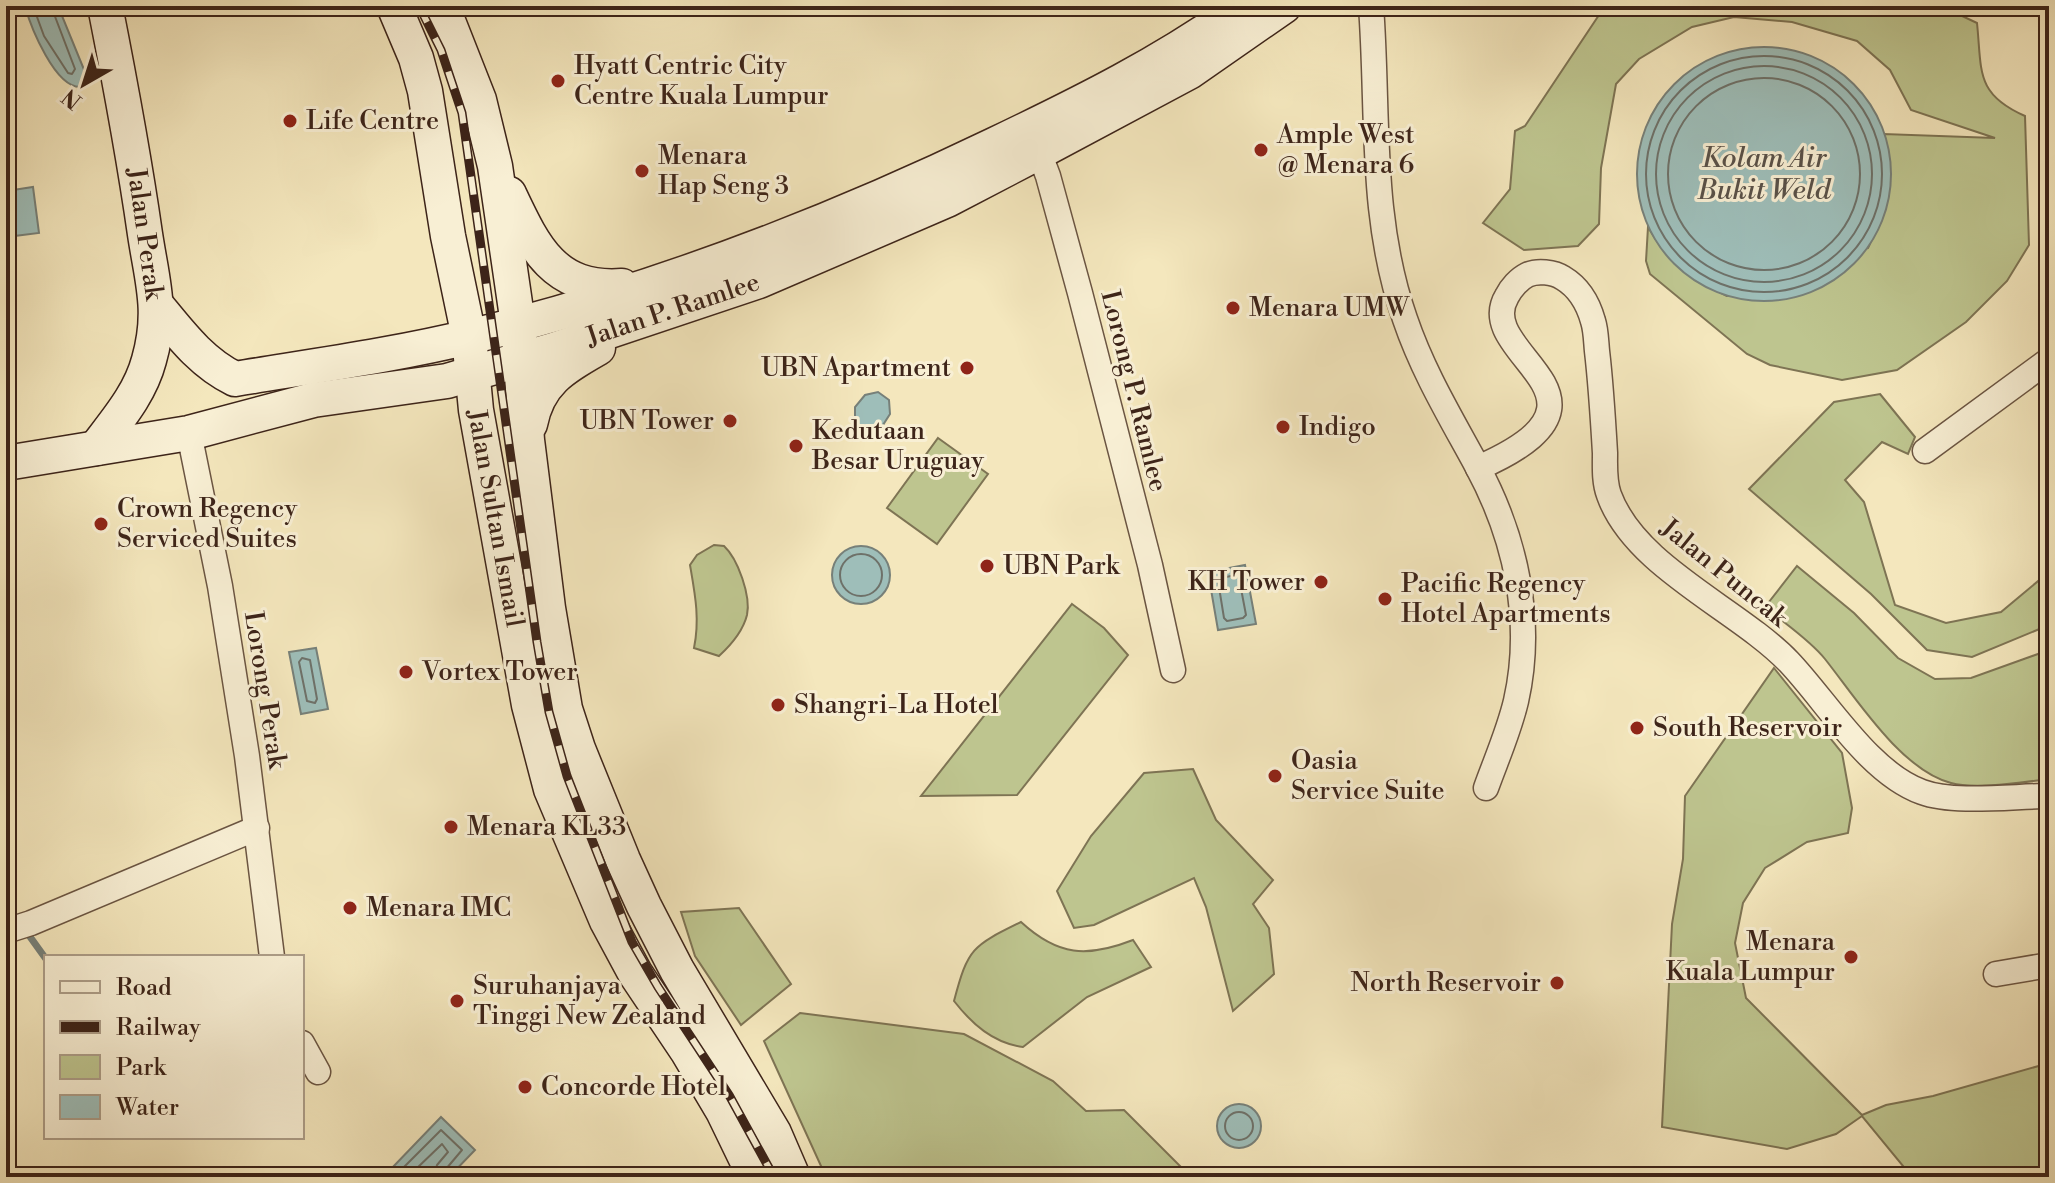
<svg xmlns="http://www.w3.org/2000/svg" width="2055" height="1183" viewBox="0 0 2055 1183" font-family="'Libre Bodoni',serif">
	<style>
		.green { fill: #bec58f; stroke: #7e7454; stroke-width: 2 }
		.water { fill: #9ebeb9; stroke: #778079; stroke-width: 2 }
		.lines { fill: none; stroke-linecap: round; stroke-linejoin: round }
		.shore { stroke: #6e7169; stroke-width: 2 }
		.stream { stroke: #778079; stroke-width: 7 }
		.street-casing { stroke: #6b5542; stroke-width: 27 }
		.secondary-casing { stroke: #3d2419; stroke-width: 37 }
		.street { stroke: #f8efd4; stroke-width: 24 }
		.secondary { stroke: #f8efd4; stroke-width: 34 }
		.rail-casing { stroke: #3d2419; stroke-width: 9 }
		.rail { stroke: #f8efd4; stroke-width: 6; stroke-dasharray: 18; stroke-linecap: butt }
		.poi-dot { fill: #8f2418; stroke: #f8efd4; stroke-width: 3 }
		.labels { text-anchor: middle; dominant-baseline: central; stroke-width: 6; stroke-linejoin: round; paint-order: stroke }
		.poi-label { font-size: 26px; fill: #3d2419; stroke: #f8efd4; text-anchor: start }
		.street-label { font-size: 26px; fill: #3d2419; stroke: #f8efd4 }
		.water-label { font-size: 28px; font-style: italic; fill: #5a5249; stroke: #f8efd4 }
	</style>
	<rect width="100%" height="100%" fill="#f4e7bd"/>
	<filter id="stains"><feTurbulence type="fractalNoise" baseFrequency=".0025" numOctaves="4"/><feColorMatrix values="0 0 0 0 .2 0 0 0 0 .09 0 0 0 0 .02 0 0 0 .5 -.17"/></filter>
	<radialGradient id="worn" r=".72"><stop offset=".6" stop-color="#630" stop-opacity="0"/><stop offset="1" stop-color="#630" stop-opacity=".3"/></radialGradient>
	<g class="green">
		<path d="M1605,6H1941L1977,23C1982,71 1975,94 2025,116L2029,245L2007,281L1966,322L1897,370L1842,380L1770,365L1747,354L1650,274L1646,261L1648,227C1670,265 1688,277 1727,296L1868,248C1891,200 1893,185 1884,134L1995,138L1911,110L1890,70L1857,41L1792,22L1734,17L1692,27L1639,59L1616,84L1601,168L1599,224L1578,246L1524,250L1483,223L1510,189L1515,131L1525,126Z"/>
		<path d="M1880,394L1915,437L1908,454L1882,442L1845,480L1864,502L1895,605L1946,623L2001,612L2049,572V625L1972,657L1927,650L1871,594L1749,489L1834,402Z"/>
		<path d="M938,438L988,474L937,544L887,508Z"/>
		<path d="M714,545L724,546C738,559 751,596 747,615C743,631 731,645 719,656L694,648C700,619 695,594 690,565L697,555Z"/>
		<path d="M1797,566L1854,613L1898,658L1935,679L1971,678L2049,650V779C2023,782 1976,790 1951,783C1901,770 1856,698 1825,659C1810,640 1784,623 1765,607Z"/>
		<path d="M1072,604L1104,628L1128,655L1017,795L921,796Z"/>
		<path d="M1774,668L1842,753L1852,808L1848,833L1807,842L1765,868L1743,903L1735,943L1746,998L1862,1115L1886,1105L1933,1096L2049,1063V1177H1912L1862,1116L1836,1134L1787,1149L1662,1127L1672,924L1683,859L1685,796Z"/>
		<path d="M1193,769L1216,820L1273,880L1253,904L1269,928L1274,974L1233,1011L1206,907L1194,878L1094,925L1074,928L1057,891L1091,836L1144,773Z"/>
		<path d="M739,908L791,984L741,1025L695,956L681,912Z"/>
		<path d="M1021,922C1058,956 1087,958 1133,940L1151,967L1087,997L1023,1047C993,1043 972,1024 954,1001C968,948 972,946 1021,922Z"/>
		<path d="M800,1013L964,1034L1053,1081L1086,1111L1124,1110L1191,1177H826L764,1041Z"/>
	</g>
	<g class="water">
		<path d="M25,6H58L85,72V80L80,87C55,87 31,28 25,6Z"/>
		<circle cx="1764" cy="174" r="127"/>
		<path d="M33,187L39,233L6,237V191Z"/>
		<path d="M878,392L889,400L890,414L881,428L867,431L855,422V407L865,395Z"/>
		<circle cx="861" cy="575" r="29"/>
		<path d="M1245,565L1256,624L1218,630L1208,572Z"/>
		<path d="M316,648L328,709L301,714L289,652Z"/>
		<circle cx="1239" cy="1126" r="22"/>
		<path d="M441,1117L475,1150L449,1177H400L391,1169Z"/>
	</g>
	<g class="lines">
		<g class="shore">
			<path d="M33,6L44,36L68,73L72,74L75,69L51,6"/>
			<circle cx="1764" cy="174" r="118"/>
			<circle cx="1764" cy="174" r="108"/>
			<circle cx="1764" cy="174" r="96"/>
			<circle cx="861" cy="575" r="21"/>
			<path d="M1236,575L1239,578L1246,615L1243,618L1227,621L1224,618L1218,581L1221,578Z"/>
			<path d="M302,658L310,660L317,699L315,703L307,701L299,662Z"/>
			<circle cx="1239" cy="1126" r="14"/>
			<path d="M405,1177L404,1167L441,1130L462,1150L446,1169L444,1177"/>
			<path d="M415,1177V1170L442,1144L448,1152L437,1165L434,1177"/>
		</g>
		<path class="stream" d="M28,934L46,959"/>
		<g class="street-casing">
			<g id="street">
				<path d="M1371,6C1379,113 1369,216 1405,319C1423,372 1451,418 1477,466C1516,538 1534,621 1516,701C1509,731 1496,760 1486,788"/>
				<path d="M1034,139L1048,176L1080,293L1150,565L1173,670"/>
				<path d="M189,433L220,586L247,756L272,957"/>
				<path d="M1925,451L2049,360"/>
				<path d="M1478,468C1640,397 1471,355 1507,296C1511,288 1519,279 1527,275C1537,270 1554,272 1563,278C1578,287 1588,303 1593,321C1596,330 1596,341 1597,351C1601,385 1603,419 1605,453C1605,467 1604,482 1609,495C1635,567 1738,609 1789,662C1827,702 1869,773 1922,792C1954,804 2014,796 2049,796"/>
				<path d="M6,931L31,923L257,828"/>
				<path d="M1996,974L2049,965"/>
				<path d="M302,1043L318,1072"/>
			</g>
		</g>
		<g class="secondary-casing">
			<g id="secondary">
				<path id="s1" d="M394,6L416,58L425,91L448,236L469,337L476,410L529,705L551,789L607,921L635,973L688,1052L723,1111L755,1177"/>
				<path d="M442,6L479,100L495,166L518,324L527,440L548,608L565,709L578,749L623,860L644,906L677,970L774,1133L793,1177"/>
				<path d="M509,194C534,247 554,291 622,286"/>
				<path d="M158,307C181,335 202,363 235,379C314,366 395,355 473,336C652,292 828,225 994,145C1080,104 1165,62 1242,6"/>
				<path d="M530,424C538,382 563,368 598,348"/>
				<path d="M96,448C117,420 140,394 149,360C163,311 152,281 145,234C134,157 120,82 105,6"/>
				<path id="s2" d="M6,463L189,433L313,400L447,381L553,350L759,281L947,200L1039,152L1189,72L1284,6"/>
			</g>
		</g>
		<use href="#street" class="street"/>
		<use href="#secondary" class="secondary"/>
		<g class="rail-casing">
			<path id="rail" d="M419,6L441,50L462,113L537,642L549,712L567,776L632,942L658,987L729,1095L774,1177"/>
		</g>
		<use href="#rail" class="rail"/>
	</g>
	<g class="poi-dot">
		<circle cx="558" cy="81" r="8"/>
		<circle cx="290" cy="121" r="8"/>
		<circle cx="1261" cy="150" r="8"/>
		<circle cx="642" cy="171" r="8"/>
		<circle cx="1233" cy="308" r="8"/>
		<circle cx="967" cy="368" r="8"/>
		<circle cx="730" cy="421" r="8"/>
		<circle cx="1283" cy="427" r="8"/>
		<circle cx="796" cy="446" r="8"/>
		<circle cx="101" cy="524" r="8"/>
		<circle cx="987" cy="566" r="8"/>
		<circle cx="1321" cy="582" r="8"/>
		<circle cx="1385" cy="599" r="8"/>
		<circle cx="406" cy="672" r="8"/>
		<circle cx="778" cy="705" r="8"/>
		<circle cx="1637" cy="728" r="8"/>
		<circle cx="1275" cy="776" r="8"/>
		<circle cx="451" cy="827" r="8"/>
		<circle cx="350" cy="908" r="8"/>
		<circle cx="1851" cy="957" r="8"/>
		<circle cx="1557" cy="983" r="8"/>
		<circle cx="457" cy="1001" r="8"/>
		<circle cx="525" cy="1087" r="8"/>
	</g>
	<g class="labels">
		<g class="poi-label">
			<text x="574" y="66">Hyatt Centric City<tspan x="574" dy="30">Centre Kuala Lumpur</tspan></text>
			<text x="306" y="121">Life Centre</text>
			<text x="1277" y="135">Ample West<tspan x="1277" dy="30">@ Menara 6</tspan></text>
			<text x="658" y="156">Menara<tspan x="658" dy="30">Hap Seng 3</tspan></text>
			<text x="1249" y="308">Menara UMW</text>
			<text x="951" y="368" text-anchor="end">UBN Apartment</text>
			<text x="714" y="421" text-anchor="end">UBN Tower</text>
			<text x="1299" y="427">Indigo</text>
			<text x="812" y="431">Kedutaan<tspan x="812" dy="30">Besar Uruguay</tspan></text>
			<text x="117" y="509">Crown Regency<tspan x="117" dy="30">Serviced Suites</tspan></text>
			<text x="1003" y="566">UBN Park</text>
			<text x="1305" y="582" text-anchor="end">KH Tower</text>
			<text x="1401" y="584">Pacific Regency<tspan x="1401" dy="30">Hotel Apartments</tspan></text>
			<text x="422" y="672">Vortex Tower</text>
			<text x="794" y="705">Shangri-La Hotel</text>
			<text x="1653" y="728">South Reservoir</text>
			<text x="1291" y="761">Oasia<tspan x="1291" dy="30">Service Suite</tspan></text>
			<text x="467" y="827">Menara KL33</text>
			<text x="366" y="908">Menara IMC</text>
			<text x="1835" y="942" text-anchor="end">Menara<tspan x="1835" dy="30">Kuala Lumpur</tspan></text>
			<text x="1541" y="983" text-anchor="end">North Reservoir</text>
			<text x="473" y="986">Suruhanjaya<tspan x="473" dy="30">Tinggi New Zealand</tspan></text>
			<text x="541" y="1087">Concorde Hotel</text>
		</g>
		<g class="street-label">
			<text transform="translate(145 234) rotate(82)">Jalan Perak</text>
			<text stroke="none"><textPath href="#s2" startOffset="686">Jalan P. Ramlee</textPath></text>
			<text transform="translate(1134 391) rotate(76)">Lorong P. Ramlee</text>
			<text stroke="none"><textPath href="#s1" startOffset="524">Jalan Sultan Ismail</textPath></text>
			<text transform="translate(1724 573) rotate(39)">Jalan Puncak</text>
			<text transform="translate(265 690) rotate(81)">Lorong Perak</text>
		</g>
		<g class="water-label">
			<text x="1764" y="158">Kolam Air<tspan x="1764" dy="32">Bukit Weld</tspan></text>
		</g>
	</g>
	<rect width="2055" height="1183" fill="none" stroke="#f4e7bd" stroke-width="32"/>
	<rect x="8" y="8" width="2039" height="1167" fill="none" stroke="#3d2419" stroke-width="4"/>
	<rect x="16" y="16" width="2023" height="1151" fill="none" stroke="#3d2419" stroke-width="2"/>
	<rect x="44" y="955" width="260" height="184" fill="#f8efd4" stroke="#ad9e89" stroke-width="2"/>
	<rect x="60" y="981" width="40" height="12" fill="#f8efd4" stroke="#ad9e89" stroke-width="2"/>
	<text x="116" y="995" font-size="24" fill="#3d2419">Road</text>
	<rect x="60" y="1021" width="40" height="12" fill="#3d2419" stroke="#ad9e89" stroke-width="2"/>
	<text x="116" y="1035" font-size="24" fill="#3d2419">Railway</text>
	<rect x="60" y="1055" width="40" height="24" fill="#bec58f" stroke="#ad9e89" stroke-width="2"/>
	<text x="116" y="1075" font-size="24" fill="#3d2419">Park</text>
	<rect x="60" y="1095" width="40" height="24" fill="#9ebeb9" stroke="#ad9e89" stroke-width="2"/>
	<text x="116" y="1115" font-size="24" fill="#3d2419">Water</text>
	<g transform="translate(84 84) rotate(219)" stroke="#f8efd4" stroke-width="6" paint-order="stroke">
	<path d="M0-6L14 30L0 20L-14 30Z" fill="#3d2419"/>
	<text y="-12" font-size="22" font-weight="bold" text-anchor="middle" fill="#3d2419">N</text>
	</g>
	<rect width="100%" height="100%" filter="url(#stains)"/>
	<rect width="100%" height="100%" fill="url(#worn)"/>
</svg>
